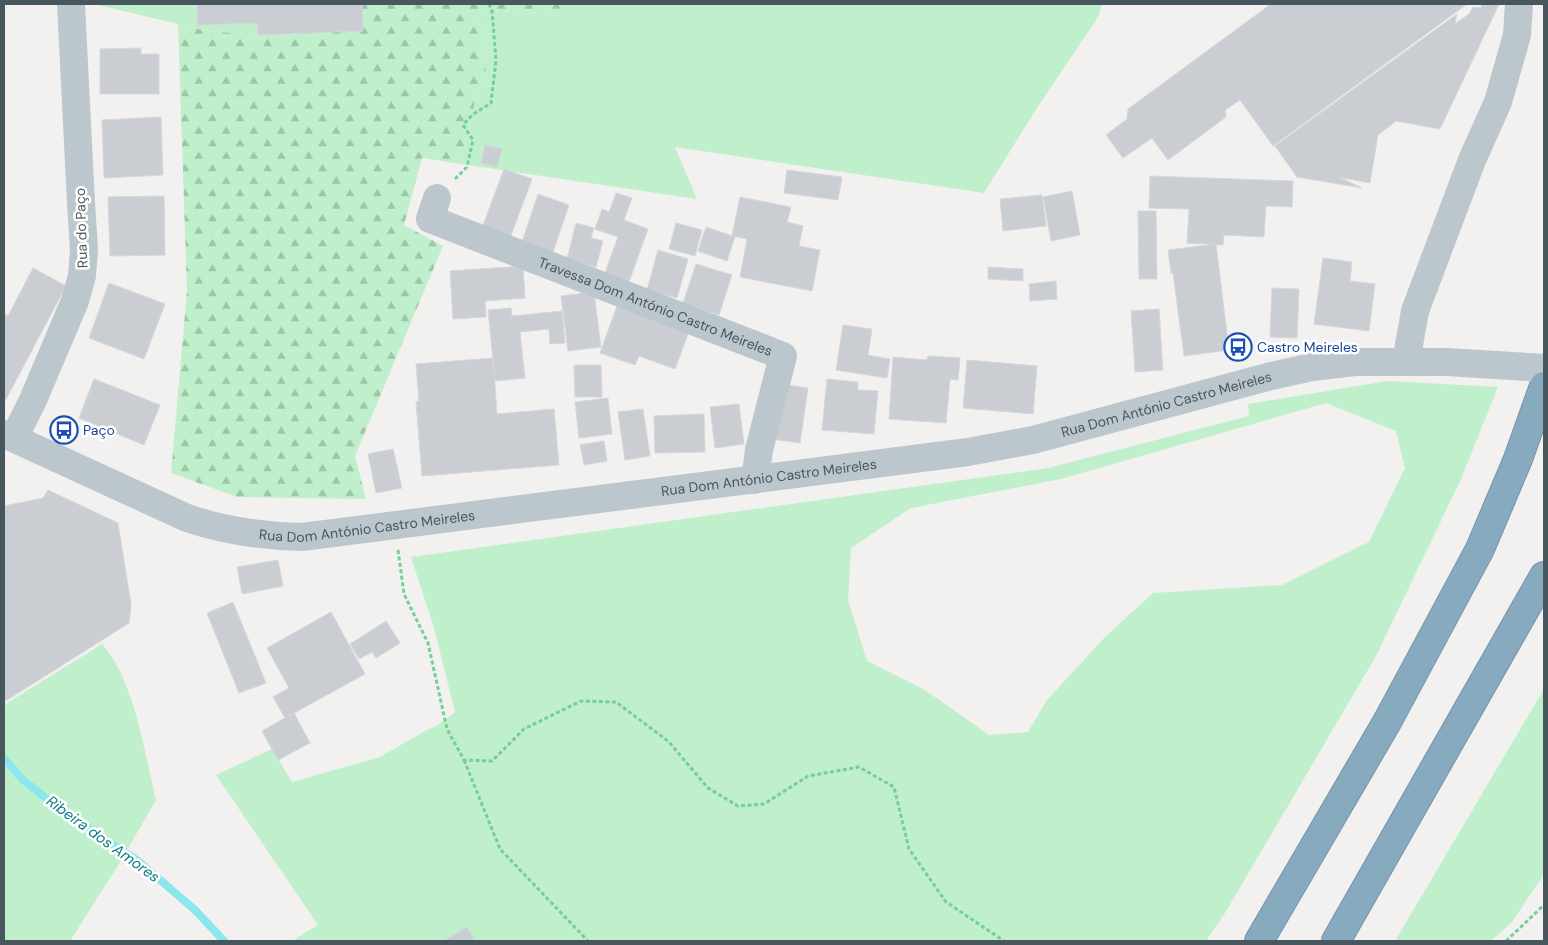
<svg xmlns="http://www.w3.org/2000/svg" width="1548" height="945" viewBox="0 0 1548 945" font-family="'DM Sans',sans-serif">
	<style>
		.green { fill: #bff0cb; fill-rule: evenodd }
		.forest { fill: url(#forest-firs) }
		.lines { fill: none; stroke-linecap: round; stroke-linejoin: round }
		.stream { stroke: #8be7ed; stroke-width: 8 }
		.building { fill: #caced3; stroke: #d4d7dc }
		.highway-casing { stroke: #7395ab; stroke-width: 30 }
		.path { stroke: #76cf96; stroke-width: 3; stroke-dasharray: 4 2.5; stroke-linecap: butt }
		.minor { stroke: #bcc7cd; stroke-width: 28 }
		.highway { stroke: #87aabf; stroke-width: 28 }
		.labels { text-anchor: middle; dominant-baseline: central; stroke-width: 5; stroke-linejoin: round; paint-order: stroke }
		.street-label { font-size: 14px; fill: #48565e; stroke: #fff }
		.transit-label { font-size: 14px; fill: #164399; stroke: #fff; text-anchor: start }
		.water-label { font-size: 15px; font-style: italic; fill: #0c7e87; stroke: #fff }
	</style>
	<defs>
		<pattern id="forest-firs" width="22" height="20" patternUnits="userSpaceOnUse" patternTransform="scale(1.25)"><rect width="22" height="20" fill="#bff0cb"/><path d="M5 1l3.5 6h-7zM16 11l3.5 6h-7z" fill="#9dc5a8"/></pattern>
	</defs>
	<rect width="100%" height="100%" fill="#f3f0f0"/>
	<g class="green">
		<path d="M94,4H362L363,31L258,35L207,31Z"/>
		<path d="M564,4H1102L1098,17L1035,111L984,193L675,147L697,199L461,164L475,101L486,74L478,9L556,16Z"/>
		<path d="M1388,381L1498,387L1461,479L1376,656L1225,913L1206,941H292L318,925L216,775L272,749L292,782L380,757L425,731L438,725L455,712L434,628L411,557L1048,468L1249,416L1248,404ZM1326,403L1396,431L1405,468L1369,542L1282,585L1153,593L1105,637L1047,700L1028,732L989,735L925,690L867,661L848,600L851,548L911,508L1061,479Z"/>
		<path d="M102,644C134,679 145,754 156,800L119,864L70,941H4V705Z"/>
		<path d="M1544,689V874L1512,922L1491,941H1395Z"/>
	</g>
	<path class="forest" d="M362,4H564L556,16L478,9L486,74L475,101L461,164L422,158L404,225L443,246L355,456L366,499L237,497L171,473L187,291L178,24L207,31L258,35L362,31Z"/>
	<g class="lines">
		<path class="stream" d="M4,758L22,779L52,803L104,839L137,860L195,910L224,941"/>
	</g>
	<g class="building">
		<path d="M197,4H362L363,31L258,35L257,23L197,25Z"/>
		<path d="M1271,4H1467L1273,146L1240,100L1225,110L1226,117L1168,160L1152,138L1123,158L1106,135L1127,119L1128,109Z"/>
		<path d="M1482,4H1499L1440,129L1396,121L1378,135L1370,183L1339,177L1362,188L1297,177L1275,146L1457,14L1455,24L1469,14L1473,7L1481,8Z"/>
		<path d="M141,48V54H159V94H100V49Z"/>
		<path d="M161,117L163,175L104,178L102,120Z"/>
		<path d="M485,145L502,149L497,167L481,163Z"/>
		<path d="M504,169L532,179L510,238L482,228Z"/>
		<path d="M787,170L842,177L838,200L784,193Z"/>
		<path d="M1150,176L1293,181L1292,207L1266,206L1264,237L1224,235L1223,245L1187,243L1189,209L1149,208Z"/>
		<path d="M1072,191L1080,235L1051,241L1043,197Z"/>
		<path d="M616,193L632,198L624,220L648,229L629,282L605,273L618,237L595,229L602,209L609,212Z"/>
		<path d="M538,194L569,205L553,252L522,242Z"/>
		<path d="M1042,195L1046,226L1003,231L1000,199Z"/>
		<path d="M164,196L165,255L110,256L108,197Z"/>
		<path d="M740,197L791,207L787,222L803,226L799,246L820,250L812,291L740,277L747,239L732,236Z"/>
		<path d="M1138,211H1156L1157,279H1139Z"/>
		<path d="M576,223L594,228L591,238L603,241L596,267L567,259Z"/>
		<path d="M676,223L702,230L695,256L669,249Z"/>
		<path d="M706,227L735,237L727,261L698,251Z"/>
		<path d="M1216,244L1229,350L1184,356L1173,273H1171L1168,250Z"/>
		<path d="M658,250L688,259L677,298L647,290Z"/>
		<path d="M1323,258L1352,262L1350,281L1375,284L1369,331L1314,324Z"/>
		<path d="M696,264L732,275L719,315L683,303Z"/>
		<path d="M523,266L525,298L485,301L486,317L453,319L450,271Z"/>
		<path d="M988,267L1023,269V281L988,279Z"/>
		<path d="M33,268L66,286L4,403V317L5,314L8,316Z"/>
		<path d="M1056,281L1057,299L1030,301L1029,284Z"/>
		<path d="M109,283L165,304L144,359L89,338Z"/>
		<path d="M1272,288L1299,289L1297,338L1270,337Z"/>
		<path d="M594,292L601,347L568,351L561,296Z"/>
		<path d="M617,306L689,331L675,369L639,356L635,365L600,353Z"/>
		<path d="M511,308L512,316L562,311L565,343L550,344L549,329L520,332L525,378L495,381L488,310Z"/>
		<path d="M1159,309L1163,370L1135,372L1131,311Z"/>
		<path d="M843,325L872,329L868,355L890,359L887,378L836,370Z"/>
		<path d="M928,356L960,358L958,380L950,379L946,423L889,419L893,357L927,360Z"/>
		<path d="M493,358L497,414L554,409L559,465L422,476L416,402L419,401L416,364Z"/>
		<path d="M967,360L1037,366L1033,414L963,408Z"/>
		<path d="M574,365H601L602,397H575Z"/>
		<path d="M94,379L160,405L144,445L79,418Z"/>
		<path d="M827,379L858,382V390L878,391L874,434L822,430Z"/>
		<path d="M780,384L808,388L800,443L771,439Z"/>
		<path d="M608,398L612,434L579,438L575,402Z"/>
		<path d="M739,404L744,444L715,448L710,407Z"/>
		<path d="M643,409L650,456L625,460L618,412Z"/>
		<path d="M704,414L705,452L655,453L654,416Z"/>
		<path d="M604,441L607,461L584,465L580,445Z"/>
		<path d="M393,449L402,488L376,493L368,454Z"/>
		<path d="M48,490L118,523L131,604L129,623L4,702V506L43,498Z"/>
		<path d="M278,560L283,586L242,594L237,567Z"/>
		<path d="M233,602L266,683L239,693L207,613Z"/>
		<path d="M331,612L365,674L285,718L273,697L289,688L267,648Z"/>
		<path d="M386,621L400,643L376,658L372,652L359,659L350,644Z"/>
		<path d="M294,713L310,743L278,760L262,731Z"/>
		<path d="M467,927L475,941H446L445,940Z"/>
	</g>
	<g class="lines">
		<g class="highway-casing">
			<g id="highway">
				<path d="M1259,941L1387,722L1480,549L1518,459L1544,386"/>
				<path d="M1336,941L1544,576"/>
			</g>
		</g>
		<g class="path">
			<path d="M455,179L467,167L473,140L463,125L472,115L491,103L496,60L492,11L489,4"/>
			<path d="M398,550L404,594L428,643L447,729L464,760L492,761L524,729L581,701L616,702L668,741L708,788L738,806L764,804L808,776L859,767L894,787L909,849L946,902L1004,941"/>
			<path d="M464,760L500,849L588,941"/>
			<path d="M1506,941L1544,905"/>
		</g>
		<g class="minor">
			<path id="s1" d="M437,198L430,219L783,356L759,450L755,480"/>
			<path d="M1406,362L1415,311L1472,160L1498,102L1517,35L1519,4"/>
			<path id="s2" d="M4,434L187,518C225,531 262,536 302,537L968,452L1033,440L1271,376L1312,367L1355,362H1447L1544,368"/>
			<path d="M14,438L33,400L75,301L82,276L84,250L81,202L71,4"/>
		</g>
		<use href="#highway" class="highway"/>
	</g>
	<defs>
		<g id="bus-ring" transform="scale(1.4375)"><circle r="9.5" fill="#fff" stroke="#1a4fb4" stroke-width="1.5"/><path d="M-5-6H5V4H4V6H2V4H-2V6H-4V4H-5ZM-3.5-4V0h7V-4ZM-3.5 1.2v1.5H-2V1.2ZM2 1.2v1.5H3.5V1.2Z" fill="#1a4fb4"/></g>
	</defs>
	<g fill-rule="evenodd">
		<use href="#bus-ring" x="1238" y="347"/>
		<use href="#bus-ring" x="64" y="430"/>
	</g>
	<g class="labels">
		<g class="street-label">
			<text transform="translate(81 228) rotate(-92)">Rua do Paço</text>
			<text stroke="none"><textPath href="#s1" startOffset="264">Travessa Dom António Castro Meireles</textPath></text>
			<text stroke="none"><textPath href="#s2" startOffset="1194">Rua Dom António Castro Meireles</textPath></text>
			<text stroke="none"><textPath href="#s2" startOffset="789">Rua Dom António Castro Meireles</textPath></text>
			<text stroke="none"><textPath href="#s2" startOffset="384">Rua Dom António Castro Meireles</textPath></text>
		</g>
		<g class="transit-label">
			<text x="1257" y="347">Castro Meireles</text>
			<text x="83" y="430">Paço</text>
		</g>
		<g class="water-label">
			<text transform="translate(103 839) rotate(36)">Ribeira dos Amores</text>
		</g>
	</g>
	<rect width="1548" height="945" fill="none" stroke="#48565e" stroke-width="10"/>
</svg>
